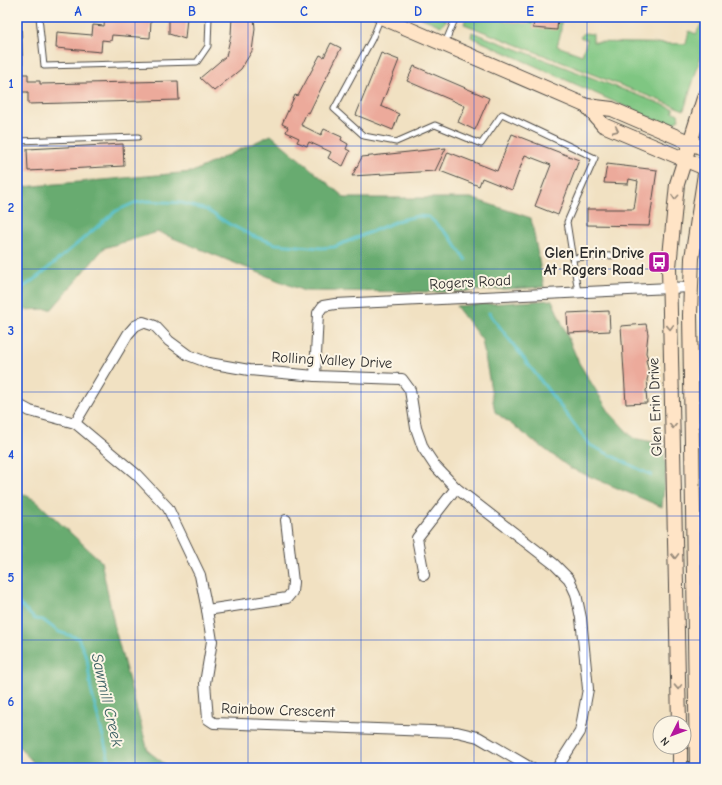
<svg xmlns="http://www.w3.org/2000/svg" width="722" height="785" viewBox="0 0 722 785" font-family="'Comic Neue',sans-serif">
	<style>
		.green { fill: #7fc682; stroke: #557856 }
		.forest { fill: #67ab70; stroke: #496b4e }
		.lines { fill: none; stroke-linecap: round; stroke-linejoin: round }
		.stream { stroke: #50bdc7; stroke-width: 3 }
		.building { fill: #ecaa9b }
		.lane-casing { stroke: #494642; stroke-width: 7 }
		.street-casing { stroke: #494642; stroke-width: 12 }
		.secondary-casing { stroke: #494642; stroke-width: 16 }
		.lane { stroke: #fff; stroke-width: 5 }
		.street { stroke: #fff; stroke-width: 10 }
		.secondary { stroke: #ffe4c6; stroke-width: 14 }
		.oneway { stroke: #958878 }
		.grid { fill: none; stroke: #1d4ed8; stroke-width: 1; stroke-opacity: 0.55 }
		.labels { text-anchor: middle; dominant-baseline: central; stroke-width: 4; stroke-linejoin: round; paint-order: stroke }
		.poi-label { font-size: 15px; font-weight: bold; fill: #2b2b2b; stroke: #fcf5e5; text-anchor: end }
		.street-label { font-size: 15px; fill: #2b2b2b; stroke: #fcf5e5 }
		.water-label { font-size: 16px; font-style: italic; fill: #385e62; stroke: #fcf5e5 }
		.neatline { fill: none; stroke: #1d4ed8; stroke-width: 1.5 }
		.grid-label { font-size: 13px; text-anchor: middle; font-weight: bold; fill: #1d4ed8 }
	</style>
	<rect width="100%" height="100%" fill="#fcf5e5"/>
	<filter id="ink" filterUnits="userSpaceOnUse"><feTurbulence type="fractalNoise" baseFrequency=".025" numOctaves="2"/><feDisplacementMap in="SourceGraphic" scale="8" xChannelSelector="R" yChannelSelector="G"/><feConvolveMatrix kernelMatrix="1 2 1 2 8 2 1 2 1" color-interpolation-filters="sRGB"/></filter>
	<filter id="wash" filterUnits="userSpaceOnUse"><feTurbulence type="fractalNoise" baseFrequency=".012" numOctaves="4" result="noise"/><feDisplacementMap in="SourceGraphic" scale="16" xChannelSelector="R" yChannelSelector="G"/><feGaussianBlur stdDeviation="0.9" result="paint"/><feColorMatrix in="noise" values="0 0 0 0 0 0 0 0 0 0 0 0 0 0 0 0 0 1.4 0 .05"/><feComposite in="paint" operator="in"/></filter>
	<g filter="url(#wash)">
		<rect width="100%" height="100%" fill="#f1e1c2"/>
		<g class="green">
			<path d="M420,17H441L447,20L441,26Z"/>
			<path d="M466,17H499L503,21L530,23V21H534L533,28L561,22V32L557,46L582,55L587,40L580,37L584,33L593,34V42L686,44L689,31L696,34L705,17V44L684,110L464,24Z"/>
			<path d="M472,32L674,109L672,111L678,114L679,119L673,124L659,122L471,37Z"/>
		</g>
		<g class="forest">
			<path d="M271,135L345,198H471L531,218L544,287L446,292L304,291L158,232L104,248L52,309L17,310V196L22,187L192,172Z"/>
			<path d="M552,300L579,363L610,413L633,438L663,444L666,470L662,507L570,468L495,412L482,340L456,306Z"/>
			<path d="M17,491L35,500L101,561L116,633L148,751L170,768H38L17,744Z"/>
		</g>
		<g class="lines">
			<g class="stream">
				<path d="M17,289L25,286L40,275L116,211L134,203L147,201L182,203L207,210L229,224L253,236L276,244L321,248L334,247L400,220L418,216L429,217L450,237L466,260"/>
				<path d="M489,313L590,445L651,475"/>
				<path d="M17,602L35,619L43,620L59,632L78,638L87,658L91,690L111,768"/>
			</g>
		</g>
		<g id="blocks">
			<g class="building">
				<path d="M17,17H21L23,74H28V81H40V84L178,81L179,100L28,104V92H17Z"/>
				<path d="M105,17L151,20L150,38L112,35L111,41L102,40L101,52L56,48L57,32L92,35L93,25L104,26Z"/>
				<path d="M169,17H187L185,39L169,34Z"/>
				<path d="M232,17H254L255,29L252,51L241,69L214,91L200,78L226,56L231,35Z"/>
				<path d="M499,17H558L557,30L533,28L534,21H530V24L503,21Z"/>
				<path d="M331,43L341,48L309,113L307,112L301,125L321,135L324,129L342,137L341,140L348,144L346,149L350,151L343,166L328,158L331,152L309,142L307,146L297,142L299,138L286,132L288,127L282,124L295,95L298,96L320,55L324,57Z"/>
				<path d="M381,53L399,60L381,106L399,114L393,130L356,115Z"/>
				<path d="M414,66L489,98L475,130L458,122L465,106L407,81Z"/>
				<path d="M512,134L579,160L558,215L535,206L551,165L525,155L512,190L482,178L479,186L440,171L448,152L497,171Z"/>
				<path d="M123,144L124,166L28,171L27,149Z"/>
				<path d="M446,148L435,171L352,176L362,157Z"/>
				<path d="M607,164L657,170L649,226L587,225V209H634L638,181L629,179L628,184L604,183Z"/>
				<path d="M609,311L610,331L568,333L567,313Z"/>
				<path d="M646,324L648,334L646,353L648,358L646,360L649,373L647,380L648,388L646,390L647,403L626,404L621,326Z"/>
			</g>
		</g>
	</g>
	<g filter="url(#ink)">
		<use href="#blocks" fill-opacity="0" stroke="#494642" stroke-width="1"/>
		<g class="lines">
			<g class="lane-casing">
				<g id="lane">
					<path d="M39,17L44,66L197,62L208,46L209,17"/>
					<path d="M381,17L372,39L334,109L364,136L396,142L435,125L481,144L502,114L595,158L567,222L578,292"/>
					<path d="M445,43L456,17"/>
					<path d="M17,141L138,137"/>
					<path d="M572,258L641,254"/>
				</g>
			</g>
			<g class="street-casing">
				<g id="street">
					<path d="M315,376L318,313L323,306L335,304L691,287"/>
					<path d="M17,404L30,411L75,423L136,474L168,508L200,575L207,610L212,641L205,683L208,719L214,723L457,732L478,737L531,768"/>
					<path d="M75,423L128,334L135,326L143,322L155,326L169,341L188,355L209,363L249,370L315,376L402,379L410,390L416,428L423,448L435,466L456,488L554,564L569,579L576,594L581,618L588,689L580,732L557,768"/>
					<path d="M424,575L417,538L456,488"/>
					<path d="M207,610L287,598L292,592L293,582L286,520"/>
				</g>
			</g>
			<g class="secondary-casing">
				<g id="secondary">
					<path d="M381,17L587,106L612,109L705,149"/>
					<path d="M587,106L603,125L705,168"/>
					<path d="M679,723L669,267L677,184L705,95"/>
					<path d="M680,747V768"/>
					<path d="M697,768L690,315L692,258L705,174"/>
				</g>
			</g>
			<use href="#lane" class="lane"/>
			<use href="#street" class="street"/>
			<use href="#secondary" class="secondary"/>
		</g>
		<defs><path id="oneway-chevron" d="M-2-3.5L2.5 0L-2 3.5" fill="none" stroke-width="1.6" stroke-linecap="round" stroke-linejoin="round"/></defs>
		<g class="oneway">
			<use href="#oneway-chevron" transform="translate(616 130) rotate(24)"/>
			<use href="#oneway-chevron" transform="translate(675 197) rotate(95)"/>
			<use href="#oneway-chevron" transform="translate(670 327) rotate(88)"/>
			<use href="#oneway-chevron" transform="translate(673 426) rotate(89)"/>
			<use href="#oneway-chevron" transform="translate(675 556) rotate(89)"/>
			<use href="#oneway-chevron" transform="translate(678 687) rotate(88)"/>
		</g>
	</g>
	<path class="grid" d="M135,17V768M248,17V768M361,17V768M474,17V768M587,17V768M17,146H705M17,269H705M17,392H705M17,516H705M17,640H705"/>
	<defs>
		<g id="bus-square" transform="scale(1.15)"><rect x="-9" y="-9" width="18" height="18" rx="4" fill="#b5179e" stroke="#fcf5e5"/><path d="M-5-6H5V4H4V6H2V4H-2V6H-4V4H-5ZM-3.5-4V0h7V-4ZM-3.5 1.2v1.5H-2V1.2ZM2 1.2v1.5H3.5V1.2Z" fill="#fff"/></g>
	</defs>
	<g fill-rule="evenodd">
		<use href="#bus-square" x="659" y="262"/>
	</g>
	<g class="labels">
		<g class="poi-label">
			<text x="644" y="253">Glen Erin Drive<tspan x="644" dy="17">At Rogers Road</tspan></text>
		</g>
		<g class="street-label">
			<text transform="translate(470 282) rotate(-3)">Rogers Road</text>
			<text transform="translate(332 360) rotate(3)">Rolling Valley Drive</text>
			<text transform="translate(655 407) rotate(-92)">Glen Erin Drive</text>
			<text transform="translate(278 710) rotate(2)">Rainbow Crescent</text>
		</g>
		<g class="water-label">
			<text transform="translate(107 700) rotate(77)">Sawmill Creek</text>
		</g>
	</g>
	<rect width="722" height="785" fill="none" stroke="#fcf5e5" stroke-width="44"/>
	<g transform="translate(672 735) rotate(228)"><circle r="19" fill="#fcf5e5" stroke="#a8a49b"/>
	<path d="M0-3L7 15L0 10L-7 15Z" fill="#b5179e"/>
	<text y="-6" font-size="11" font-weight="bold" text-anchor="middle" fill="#2b2b2b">N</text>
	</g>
	<rect x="22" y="22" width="678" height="741" class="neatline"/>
	<g class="grid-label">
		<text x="78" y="16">A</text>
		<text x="192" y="16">B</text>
		<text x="304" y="16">C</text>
		<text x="418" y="16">D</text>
		<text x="530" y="16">E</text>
		<text x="644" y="16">F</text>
		<text x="11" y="88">1</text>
		<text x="11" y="212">2</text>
		<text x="11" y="335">3</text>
		<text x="11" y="459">4</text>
		<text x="11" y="582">5</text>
		<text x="11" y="706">6</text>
	</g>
</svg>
